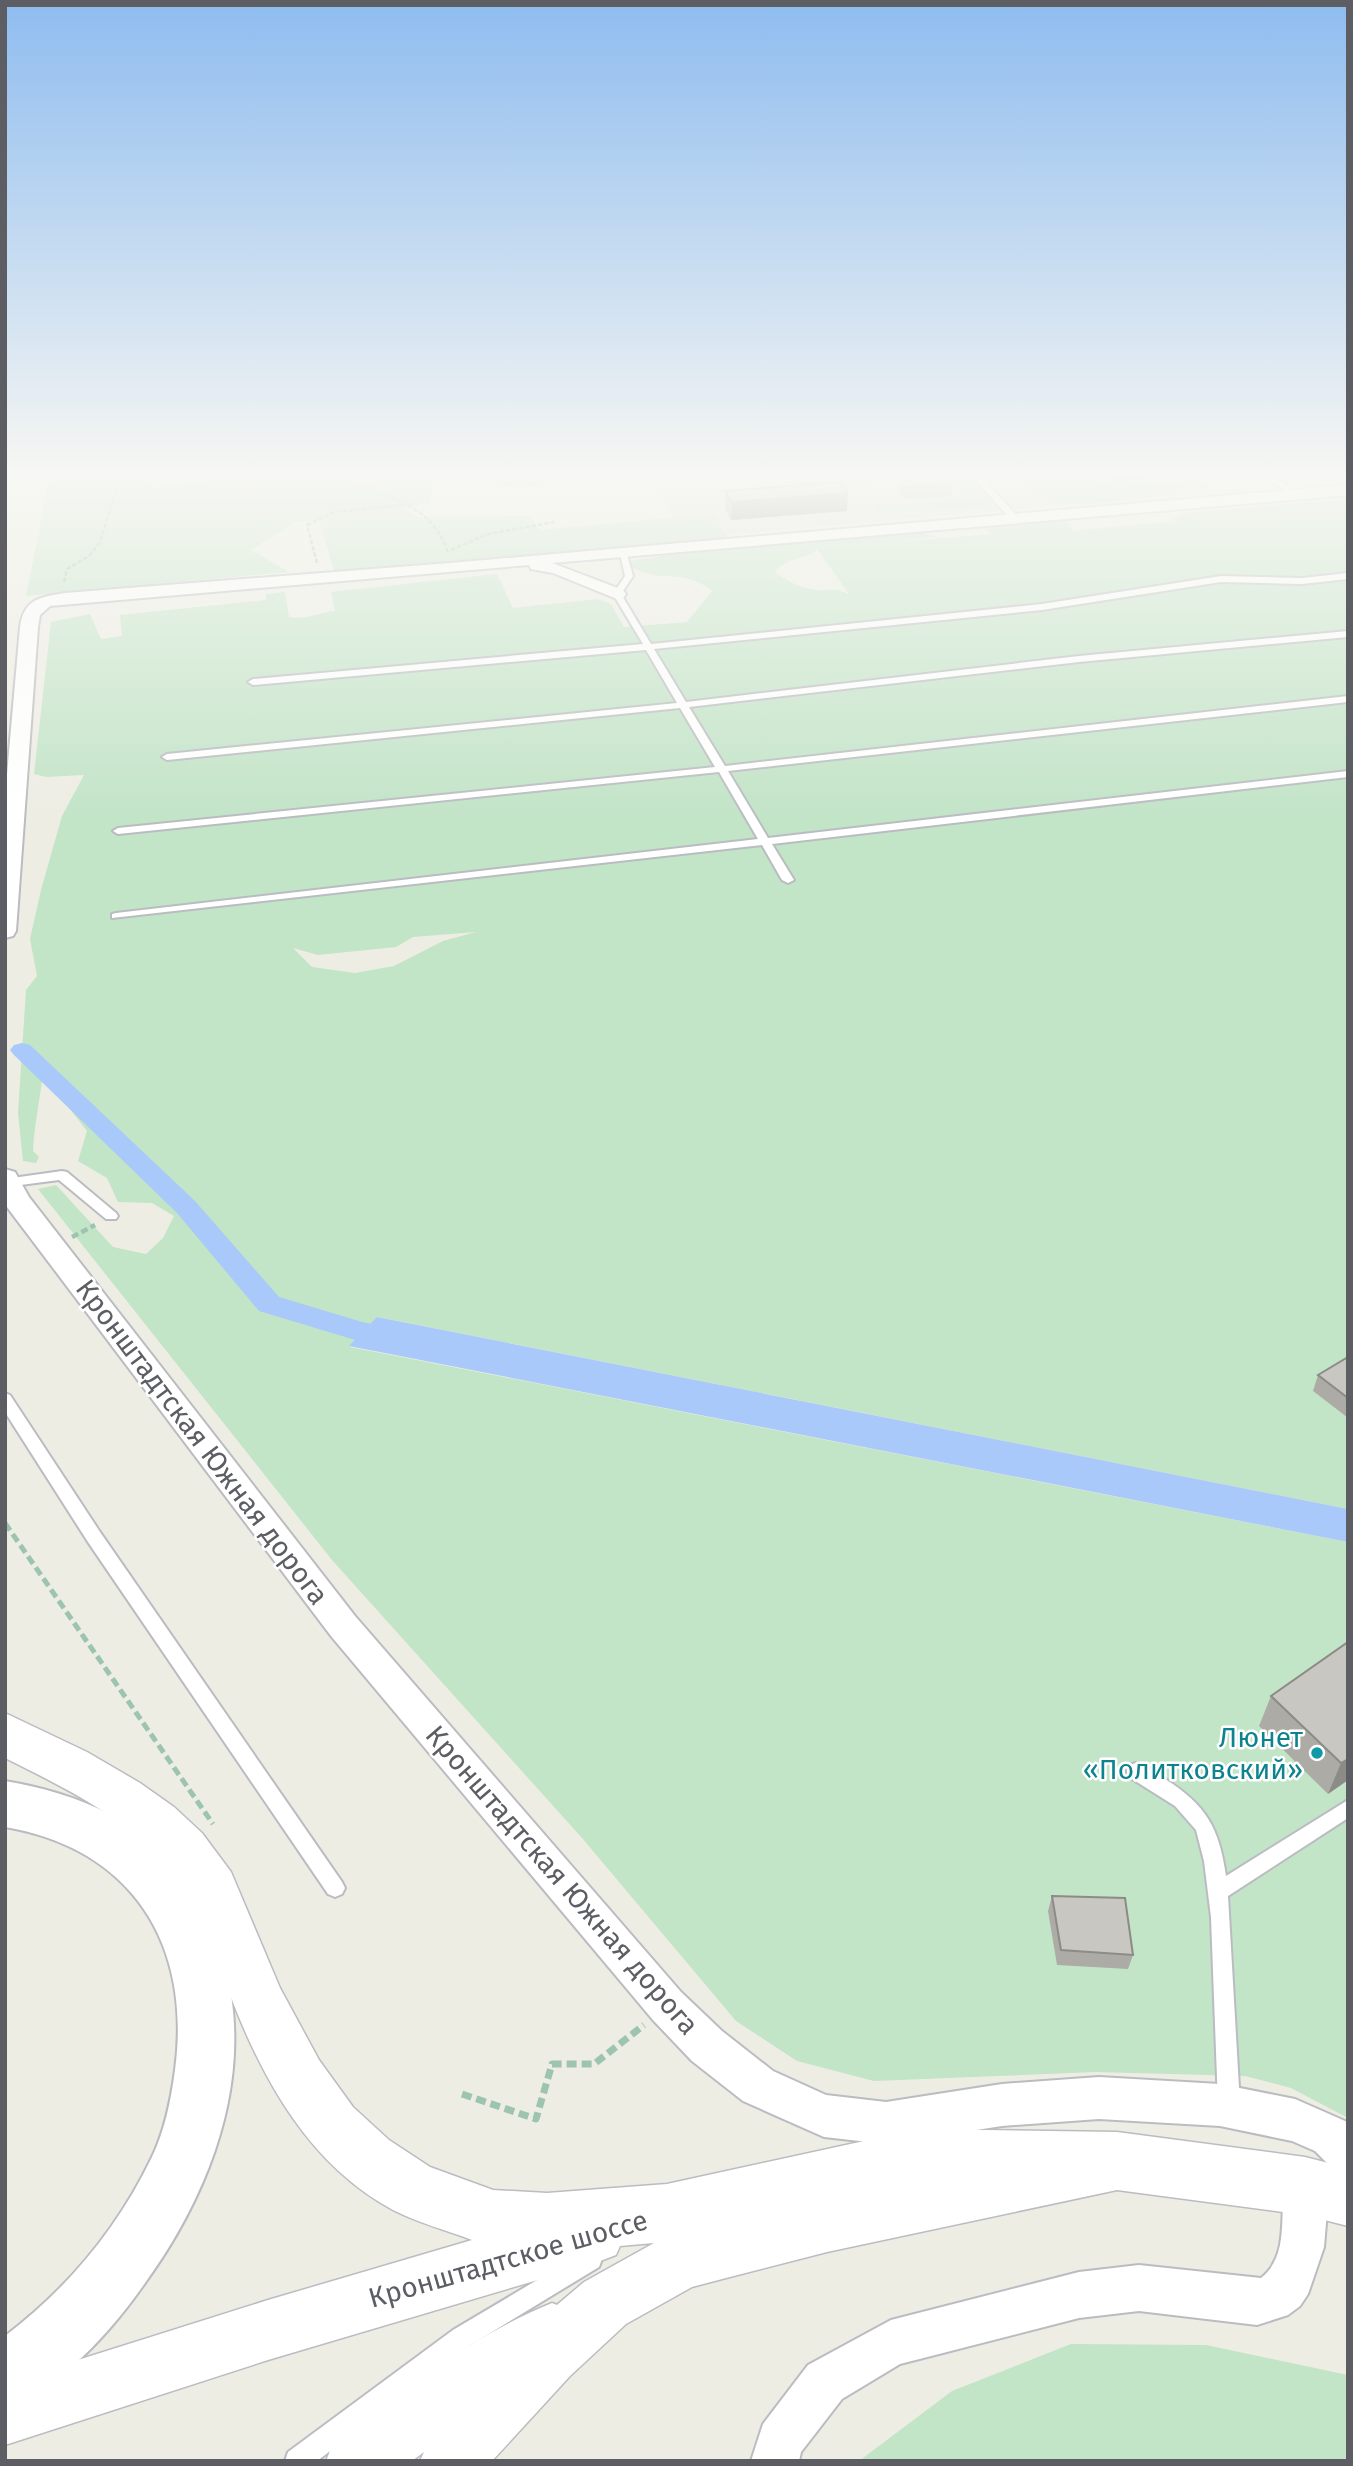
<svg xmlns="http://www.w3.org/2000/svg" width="1353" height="2466" viewBox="0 0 1353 2466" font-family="'Fira Sans',sans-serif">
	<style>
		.industrial { fill: #dfdfd8 }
		.green { fill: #c2e4c7; fill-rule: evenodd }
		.water { fill: #a8c9fa }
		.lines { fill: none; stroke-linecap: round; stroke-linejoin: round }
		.canal { fill: #a8c9fa; fill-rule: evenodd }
		.service-casing { stroke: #bbbcc2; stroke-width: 4 }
		.minor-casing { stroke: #bbbcc2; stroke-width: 4 }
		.tertiary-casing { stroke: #bbbcc2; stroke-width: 3 }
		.secondary-casing { stroke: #babbc1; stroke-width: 4 }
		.path-far3 { stroke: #9cc4ae; stroke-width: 2.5; stroke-dasharray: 4.5 2; stroke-linecap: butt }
		.path-far2 { stroke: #9cc4ae; stroke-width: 4.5; stroke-dasharray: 7 3.5; stroke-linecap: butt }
		.path-far1 { stroke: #9cc4ae; stroke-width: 5; stroke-dasharray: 9 4.5; stroke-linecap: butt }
		.path { stroke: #9cc4ae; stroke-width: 7; stroke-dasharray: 10 5; stroke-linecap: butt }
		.service { fill: #fff; fill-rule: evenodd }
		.minor { fill: #fff; fill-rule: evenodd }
		.tertiary { fill: #fff; fill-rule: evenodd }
		.secondary { fill: #fff; fill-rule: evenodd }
		.wall { fill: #adaba6 }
		.shaded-wall { fill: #8d8b87 }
		.building { fill: #c9c7c1; stroke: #8d8b87; stroke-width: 2 }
		.culture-dot { fill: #0f9aa8; stroke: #fff; stroke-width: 2.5 }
		.labels { text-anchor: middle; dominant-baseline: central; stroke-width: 5; stroke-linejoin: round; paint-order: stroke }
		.near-street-label { font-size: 28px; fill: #5c5e64; stroke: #fff }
		.near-culture-label { font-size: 28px; fill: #0d838f; stroke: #fff; text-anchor: end }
	</style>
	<rect width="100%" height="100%" fill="#eeede4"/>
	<path class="industrial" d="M647,473H1348V480L687,538Z"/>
	<g class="green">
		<path d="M50,473H149L152,488L261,473H579L574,475L583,482L521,487L434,481L429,502L401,509L420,517L530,516L539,530L713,514L728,538L334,571L319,520L295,522L251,550L289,572L26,596Z"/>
		<path d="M749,473H965L1000,503L980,507L889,513L875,511L872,506C882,502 891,505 901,505C917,504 938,503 954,499L961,486C928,466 870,487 834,491C805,495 777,477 749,473Z"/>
		<path d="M1010,473H1081L1094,480L1132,485L1193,479L1210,486C1176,495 1068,513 1039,498C1029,493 1020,480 1010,473Z"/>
		<path d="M1348,499V1370L1313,1391L1348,1418V1509L378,1317L350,1347L1348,1542V2118L1291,2088L1245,2076L1095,2072L874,2081L797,2061L736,2021L582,1838L332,1560L38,1189L56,1185L113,1247L146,1254L163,1238L174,1216L152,1203L118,1202L107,1178L78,1161L87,1131L63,1100L42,1081C39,1103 34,1129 33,1151L39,1157L36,1163L23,1161L18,1113L26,990L37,976L30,939L41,890L62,816L84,775L46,777L34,774L51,622L90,614L101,639L122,636L120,615L266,600V594L285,592L289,617C306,620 318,613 335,611L331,592L497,574L513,608L597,599L611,604L624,627L687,622L712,591C681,566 661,585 629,566L631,561L684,552L914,531L936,536L895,542L991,534L985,528L1064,521L1075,530L1169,522L1183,513ZM817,549L849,594V595C834,586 831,592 816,590C800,588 787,581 775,572C791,554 807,561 817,549ZM476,932L443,941L394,966L355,973L312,967L293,948L318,955L396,947L413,937Z"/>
		<path d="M1071,2344L1206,2345L1348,2375V2461H859L952,2391Z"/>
	</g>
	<path class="water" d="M377,1317L1348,1509V1542L349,1346Z"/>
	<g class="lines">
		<path class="canal" d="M22,1043L30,1045L195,1201L279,1297L362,1322L408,1332L412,1339L408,1346L398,1349L362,1342L259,1311L177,1213L14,1055L10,1050L14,1045Z"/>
		<g class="service-casing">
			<g id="service">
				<path d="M970,473H978L1018,517V521H1012Z"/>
				<path d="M1263,473H1271L1297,494L1290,496Z"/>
				<path d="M619,549L626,551L633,576L621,594L651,644L1042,604L1221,576L1302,578L1348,573V579L1302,584L1221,582L1042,610L654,649L686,702L1079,656L1348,631V637L1079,662L689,707L725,766L1348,696V702L728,771L768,838L1348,771V777L772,844L794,880L788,883L782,880L762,845L112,918V914L116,913L758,839L719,772L118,834L113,831L118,828L715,767L680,708L167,760L162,757L167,754L677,703L646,650L253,685L248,682L253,679L643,644L613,594L625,576Z"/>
				<path d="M62,1171L67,1172L116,1213L118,1216L116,1219H106L59,1180L5,1187V1179Z"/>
				<path d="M5,1393L10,1395L100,1532L342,1882L345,1888L342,1894L335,1897L328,1894L88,1542L5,1412Z"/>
				<path d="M1136,1763C1146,1767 1155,1773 1165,1779C1206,1805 1219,1827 1226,1876L1348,1800V1818L1228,1896L1240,2105L1237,2113L1229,2116L1221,2113L1218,2105L1211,1917L1204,1861L1196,1830L1175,1806L1129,1777L1127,1771L1129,1765Z"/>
				<path d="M591,2248L599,2251L602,2259L599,2267L469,2346L317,2461H285L288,2452L453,2330Z"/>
			</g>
		</g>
		<g class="minor-casing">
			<g id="minor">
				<path d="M1348,485V495L552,563L623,590L626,594L623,598L617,599L553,573L531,569L529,565L50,606L40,615L38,627L16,931L13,936L5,938V797L20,627C24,599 40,597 65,593L450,563Z"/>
				<path d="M5,1169L15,1172L29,1197L355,1616L681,1992L722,2031L773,2071L826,2095L886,2102L1002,2084L1099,2077L1220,2084L1295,2099L1345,2121L1348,2123V2176L1333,2169L1315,2151L1292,2141L1220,2126L1099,2119L1002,2126L886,2144L824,2137L743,2101L692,2061L653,2020L331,1636L7,1207Z"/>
				<path d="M1305,2164L1321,2170L1327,2186L1328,2199L1324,2247L1308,2294L1300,2306L1288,2315L1257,2325L1139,2311L1079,2318L900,2364L842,2399L801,2452L799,2461H751L763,2424L808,2365L891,2320L1079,2272L1139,2265L1261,2278C1294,2252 1275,2204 1289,2170Z"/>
			</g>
		</g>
		<g class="tertiary-casing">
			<path id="tertiary" d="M5,1713L87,1752L140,1783L174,1807L202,1833L231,1872L280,1988L319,2060L353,2107L389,2140L430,2167L493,2190L547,2193L667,2184L919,2129L1117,2132L1305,2157L1348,2168V2226L1305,2215L1117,2190L827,2252L726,2278L692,2287L626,2324L570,2376L492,2461H420L424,2452L412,2461H326L335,2438C405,2389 473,2335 552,2303L557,2305L584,2282L654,2243L620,2246L616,2255L595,2263L268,2360L5,2445V2383L268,2300L472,2240C446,2230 418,2223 393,2210C309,2165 263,2080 230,1995C212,1950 198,1904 167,1867C127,1817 61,1786 5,1758Z"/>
		</g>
		<g class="secondary-casing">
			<path id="secondary" d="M5,1781C78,1793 151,1823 192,1888C200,1899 204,1914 210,1926C216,1941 224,1955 228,1970C231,1980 231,1992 232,2002C245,2102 203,2203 145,2283C110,2333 62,2386 5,2409V2336C67,2289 118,2228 152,2157C165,2130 171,2100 175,2070C192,1945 133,1849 5,1827Z"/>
		</g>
		<g class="path-far3">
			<path d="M330,473C376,497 430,497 448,553"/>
			<path d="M451,550L488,534L554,522"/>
			<path d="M317,563L307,525L334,512L403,505"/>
			<path d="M64,582L67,569L89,556L100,542L121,473"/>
		</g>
		<path class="path-far2" d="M72,1237L95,1225"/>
		<path class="path-far1" d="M5,1523L213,1824"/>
		<path class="path" d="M462,2094L536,2119L552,2064H594L644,2025"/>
		<use href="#service" class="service"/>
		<use href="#minor" class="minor"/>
		<use href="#tertiary" class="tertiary"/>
		<use href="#secondary" class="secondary"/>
	</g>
	<g class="wall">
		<path d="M1105,473H1188L1187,476L1114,482Z"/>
		<path d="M900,480L953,484L952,496L904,499L899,492Z"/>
		<path d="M725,491L847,511L731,520L725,509Z"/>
		<path d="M1348,1357V1418L1313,1391L1318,1375Z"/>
		<path d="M1348,1642V1780L1328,1794L1259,1726L1271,1696Z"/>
		<path d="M1052,1896L1133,1955L1128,1969L1057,1965L1048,1911Z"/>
	</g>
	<g class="shaded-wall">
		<path d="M1116,473H1188L1187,476L1114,482Z"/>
		<path d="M848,493L847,511L731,520L732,502Z"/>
		<path d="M1348,1759V1780L1328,1794L1341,1763Z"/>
	</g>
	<g class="building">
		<path d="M947,476L953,484L905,487L900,480Z"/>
		<path d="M840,482L848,493L732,502L725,491Z"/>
		<path d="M1348,1357V1398L1318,1375Z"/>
		<path d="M1348,1642V1759L1341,1763L1271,1696Z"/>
		<path d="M1052,1896L1125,1898L1133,1955L1061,1950Z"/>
	</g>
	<linearGradient id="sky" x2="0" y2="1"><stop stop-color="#8ebcef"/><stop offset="0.58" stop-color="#f7f7f3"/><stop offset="1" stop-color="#f7f7f3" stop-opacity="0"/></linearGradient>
	<rect width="1353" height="819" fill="url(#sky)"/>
	<circle class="culture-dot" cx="1317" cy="1753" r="7"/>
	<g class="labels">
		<g class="near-street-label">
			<text transform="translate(202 1442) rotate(53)">Кронштадтская Южная дорога</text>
			<text transform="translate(562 1880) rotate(49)">Кронштадтская Южная дорога</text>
			<text transform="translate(508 2259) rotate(-16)">Кронштадтское шоссе</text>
		</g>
		<g class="near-culture-label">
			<text x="1303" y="1737">Люнет<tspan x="1303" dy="32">«Политковский»</tspan></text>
		</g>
	</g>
	<rect width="1353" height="2466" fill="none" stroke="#5c5e64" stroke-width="14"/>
</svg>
